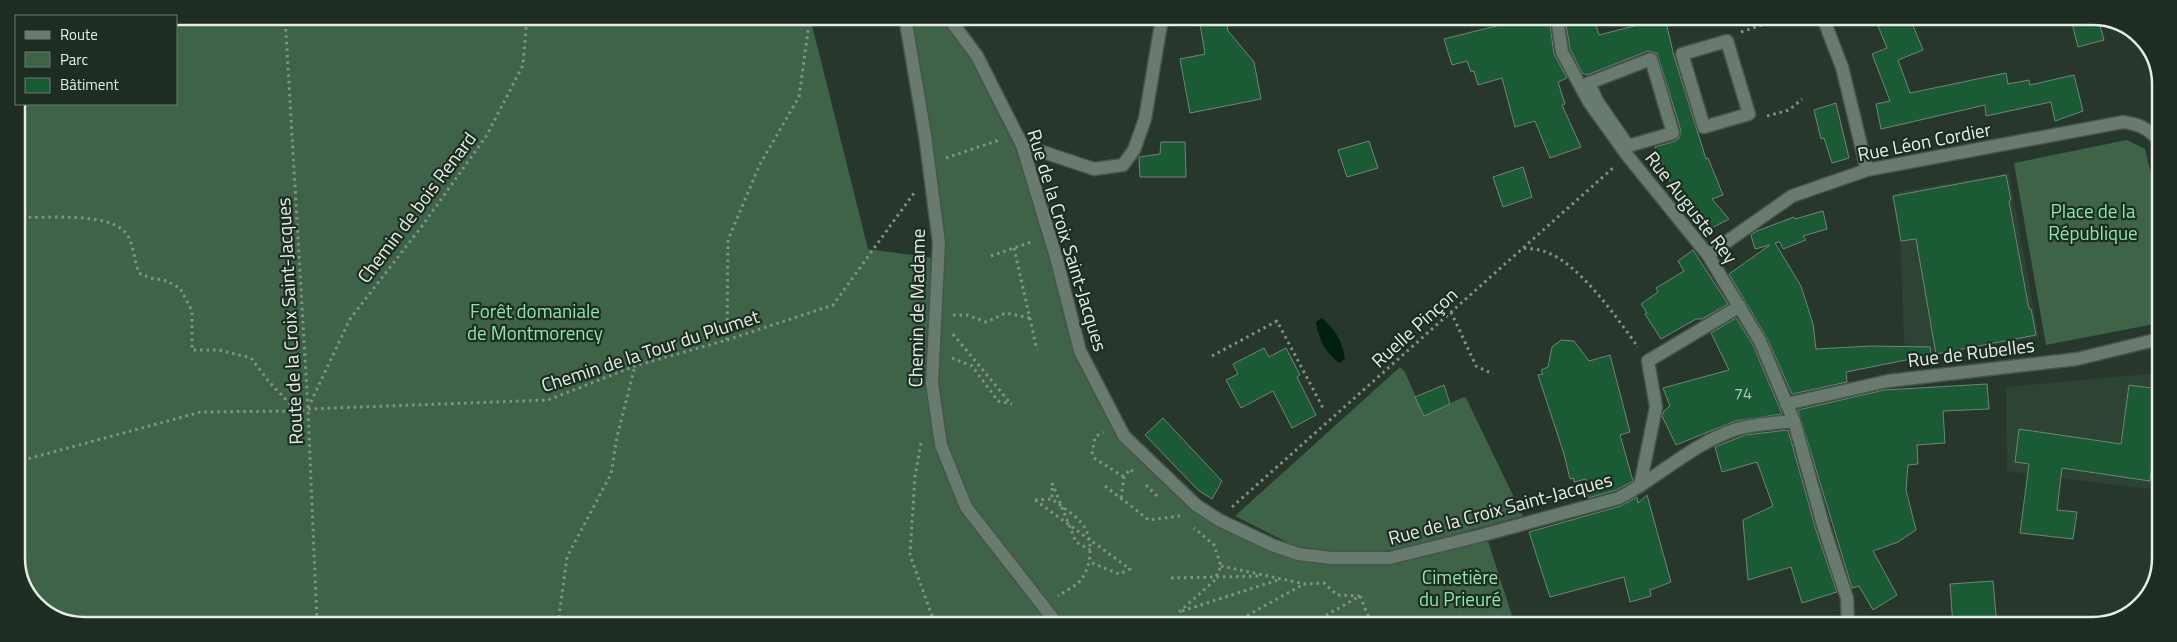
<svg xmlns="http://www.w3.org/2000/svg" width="2177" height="642" viewBox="0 0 2177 642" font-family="'Titillium Web',sans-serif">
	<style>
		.built { fill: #2d4333 }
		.green { fill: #3e6349 }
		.water { fill: #001f0c }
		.building { fill: #1a5a34; stroke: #728477 }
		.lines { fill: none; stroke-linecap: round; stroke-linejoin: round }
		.minor-casing { stroke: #47544b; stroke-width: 15 }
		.path { stroke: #849187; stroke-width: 3; stroke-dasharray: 2.5 4; stroke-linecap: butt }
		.minor { stroke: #697a6e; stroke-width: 12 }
		.labels { text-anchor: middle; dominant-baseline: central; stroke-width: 4.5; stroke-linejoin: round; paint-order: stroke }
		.number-label { font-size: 16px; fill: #b2c9ba }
		.street-label { font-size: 19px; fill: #e4eee6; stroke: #1e2d22 }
		.park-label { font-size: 19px; fill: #8ee6aa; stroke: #1e2d22 }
		.rim { fill: none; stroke: #e4eee6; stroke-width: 2.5 }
	</style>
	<rect width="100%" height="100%" fill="#28372c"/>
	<g class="built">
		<path d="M2009,173L2039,337L1905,360L1898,192Z"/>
		<path d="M2159,373V417L2149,489L2007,471L2006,387Z"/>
	</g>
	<g class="green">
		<path d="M176,16L810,17L868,249L941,259L905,17H948L1022,145L1080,351L1124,436L1196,505L1258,543L1311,563H1392L1488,541L1515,625L66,623L30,599L16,563V104H176Z"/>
		<path d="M2127,140L2145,149L2160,213L2159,323L2046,345L2014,163Z"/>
		<path d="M1400,367L1405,372L1424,415L1464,397L1466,398L1523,516L1402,549L1336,555L1306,552L1235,516Z"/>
	</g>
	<path class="water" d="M1322,318C1336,330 1342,341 1345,359L1339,363C1324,351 1319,340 1316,322Z"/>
	<g class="building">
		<path d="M1199,18H1226L1228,31L1254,62L1261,99L1190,113L1180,59L1205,54Z"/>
		<path d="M1512,18H1549L1554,54L1567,78L1558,82L1565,104L1562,105L1581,147L1550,158L1535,121L1515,127L1502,78L1478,85L1474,71L1471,72L1467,61L1452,65L1444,39L1512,22Z"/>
		<path d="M1565,18H1594L1599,35L1665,18L1674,56L1706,159L1708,158L1723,195L1712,199L1729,219L1702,233L1674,190L1655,147L1676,141L1679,138L1681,131L1657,53L1648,51L1587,75L1582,73L1570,49Z"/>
		<path d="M1897,18H1910L1923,50L1898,60L1910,93L2006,73L2008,84L2029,80L2030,85L2074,75L2083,111L2055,121L2051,102L1986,116L1985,105L1881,129L1876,104L1890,101L1872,54L1887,48L1878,26Z"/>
		<path d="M2071,19H2098L2104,40L2078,47Z"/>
		<path d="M1836,103L1849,158L1832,163L1824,138L1821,139L1814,110Z"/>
		<path d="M1369,141L1378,168L1347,177L1338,150Z"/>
		<path d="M1161,142H1185L1186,177H1140L1139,157L1160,154Z"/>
		<path d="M1523,167L1532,197L1503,207L1493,177Z"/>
		<path d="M2006,175L2011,200L2009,201L2029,309H2031L2036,335L1936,354L1916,239L1901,241L1893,196Z"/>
		<path d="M1823,211L1827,229L1803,236L1806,240L1783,249L1780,242L1775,243L1801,286L1813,324L1816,349L1871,346L1930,347L1931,355L1846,372L1847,382L1792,394L1767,338L1729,274L1770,245L1755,249L1751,235L1757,231L1794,217L1795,219Z"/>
		<path d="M1693,250L1728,304L1702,319H1696L1661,339L1645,314L1647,313L1641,304L1658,292L1656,288L1684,271L1678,261Z"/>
		<path d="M1736,318L1753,345L1782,414L1735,421L1676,445L1662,416L1664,411L1670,406L1663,388L1729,370L1711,333Z"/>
		<path d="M1561,340L1574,341L1589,361L1610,355L1630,432L1620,435L1633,481L1616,490L1588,498L1586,479L1574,482V478L1570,479L1564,454L1538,375L1543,374L1541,370L1548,367L1552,347Z"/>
		<path d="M1264,348L1269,357L1286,348L1300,375L1297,377L1316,415L1292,428L1273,391L1241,408L1226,380L1238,374L1233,364Z"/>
		<path d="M1987,384L1989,409L1943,411L1945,443L1917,445L1918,464L1908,465L1906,490L1916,530L1898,542L1873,551L1897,595L1873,610L1859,586L1852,588L1798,410L1884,390Z"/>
		<path d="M1444,385L1450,404L1424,416L1415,397Z"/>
		<path d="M2129,385L2159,389V412L2150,481L2062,468L2057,510L2077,512L2073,539L2020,533L2029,464L2015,462L2019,429L2121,444Z"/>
		<path d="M1163,418L1222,481L1212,499L1198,490L1145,435Z"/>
		<path d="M1788,430L1816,530L1837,592L1802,603L1791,567L1748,580L1743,520L1773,506L1757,462L1722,472L1715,447L1745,435Z"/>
		<path d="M1647,495L1671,582L1650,590L1651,596L1630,602L1624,577L1550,597L1529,532L1621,506L1637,497L1638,503Z"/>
		<path d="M1993,581L1997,626H1953L1950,584Z"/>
	</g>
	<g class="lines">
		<g class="minor-casing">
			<g id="minor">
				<path d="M905,17L925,135L939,243L932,383L941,445L966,507L1058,625"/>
				<path d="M948,17L977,56L1022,145L1056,257L1080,351L1124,436L1196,505L1219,520L1272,545L1298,554L1331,558H1390L1479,536L1619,498C1659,477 1693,443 1737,429C1754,424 1776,423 1794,421"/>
				<path d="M1557,18L1562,52L1589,102L1627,155L1708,255L1760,341L1794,421L1824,528L1847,598L1848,625"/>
				<path d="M1823,18L1842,67L1867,170"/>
				<path d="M1727,41L1749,114L1704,127L1682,54Z"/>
				<path d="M1651,59L1673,133L1628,146L1597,101L1589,83Z"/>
				<path d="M1022,145L1094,169L1123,165L1134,150L1145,119L1162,18"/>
				<path d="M1708,255L1792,196L1867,170L2123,122C2140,124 2148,129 2160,141"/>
				<path d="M1786,404L1888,381L2077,359L2159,339"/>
				<path d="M1640,486L1656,407L1648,361L1740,306"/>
			</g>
		</g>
		<g class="path">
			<path d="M285,16L308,409L317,624"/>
			<path d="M1741,32L1773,21V18"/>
			<path d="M1767,116L1789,110L1802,99"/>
			<path d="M946,158L999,140"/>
			<path d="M16,217C43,219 113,210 128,236C134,246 134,261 139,273L150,278L164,280L180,288L192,311V350H219L251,358L270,383L296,410"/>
			<path d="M1014,248L1037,350"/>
			<path d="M1524,248C1530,249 1537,249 1543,251C1578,261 1617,318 1638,347"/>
			<path d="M991,256L1034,241"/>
			<path d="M1451,312L1476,366L1493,374"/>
			<path d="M953,315H967L986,322L1006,313L1030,318"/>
			<path d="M953,334L1011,404"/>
			<path d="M727,340L728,240L760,164L799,97L810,17"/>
			<path d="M1212,356L1277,321L1323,408"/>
			<path d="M952,358L972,366L998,401L1012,404"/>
			<path d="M308,408L350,319L422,226L487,135L523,65L527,17"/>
			<path d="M921,443L915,476L910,555L935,624"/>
			<path d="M1092,454L1095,437L1103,432"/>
			<path d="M1094,458L1124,477"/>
			<path d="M16,462L201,412L296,411L308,409L548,400L635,366L727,340L833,305L914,193"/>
			<path d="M1052,483L1076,542L1090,550"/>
			<path d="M1146,485L1157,496"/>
			<path d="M1105,486L1149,520L1180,516"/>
			<path d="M1052,488V499"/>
			<path d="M1121,498L1124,477L1130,469L1133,472"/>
			<path d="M1035,500L1130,569L1119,574L1090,562"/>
			<path d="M1035,500L1052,499C1063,508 1078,516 1085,528C1094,544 1091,571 1078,583C1072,588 1064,592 1058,596"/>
			<path d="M1232,507L1614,167"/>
			<path d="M1221,566L1305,584L1324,583L1337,595L1360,596"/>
			<path d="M1171,578L1260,576"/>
			<path d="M1360,596L1372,625"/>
			<path d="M1182,611L1281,579"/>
			<path d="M1179,612L1214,581L1221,566L1214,545L1194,528"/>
			<path d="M558,624L567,557L611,474L617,437L635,366"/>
			<path d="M1230,625L1304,584"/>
			<path d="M1309,625L1360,596"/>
		</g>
		<use href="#minor" class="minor"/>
	</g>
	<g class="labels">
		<g class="number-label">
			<text x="1743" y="393">74</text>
		</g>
		<g class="street-label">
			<text transform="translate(1924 141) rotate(-11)">Rue Léon Cordier</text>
			<text transform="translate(416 207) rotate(-53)">Chemin de bois Renard</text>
			<text transform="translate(1692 207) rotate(52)">Rue Auguste Rey</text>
			<text transform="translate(1068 240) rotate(73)">Rue de la Croix Saint-Jacques</text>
			<text transform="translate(916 308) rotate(-89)">Chemin de Madame</text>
			<text transform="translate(289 321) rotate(-93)">Route de la Croix Saint-Jacques</text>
			<text transform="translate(1414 327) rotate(-42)">Ruelle Pinçon</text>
			<text transform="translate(650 350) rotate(-18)">Chemin de la Tour du Plumet</text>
			<text transform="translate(1971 352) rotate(-7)">Rue de Rubelles</text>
			<text transform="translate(1500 508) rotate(-15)">Rue de la Croix Saint-Jacques</text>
		</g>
		<g class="park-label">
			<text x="2093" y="210">Place de la<tspan x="2093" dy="22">République</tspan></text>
			<text x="535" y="310">Forêt domaniale<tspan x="535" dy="22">de Montmorency</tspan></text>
			<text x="1460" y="576">Cimetière<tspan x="1460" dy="22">du Prieuré</tspan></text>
		</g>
	</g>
	<path d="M0 0H2177V642H0ZM84 25H2093A59 59 0 0 1 2152 84V558A59 59 0 0 1 2093 617H84A59 59 0 0 1 25 558V84A59 59 0 0 1 84 25Z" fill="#1e2d22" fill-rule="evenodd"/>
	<path class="rim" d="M84 25H2093A59 59 0 0 1 2152 84V558A59 59 0 0 1 2093 617H84A59 59 0 0 1 25 558V84A59 59 0 0 1 84 25Z"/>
	<rect x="15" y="15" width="162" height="90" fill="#1e2d22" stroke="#6d7a70"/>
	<rect x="25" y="31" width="25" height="8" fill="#697a6e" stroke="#6d7a70"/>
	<text x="60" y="40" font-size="15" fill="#e4eee6">Route</text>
	<rect x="25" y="52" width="25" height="15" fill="#3e6349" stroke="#6d7a70"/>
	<text x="60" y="65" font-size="15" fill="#e4eee6">Parc</text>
	<rect x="25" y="78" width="25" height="15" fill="#1a5a34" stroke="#6d7a70"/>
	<text x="60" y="90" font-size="15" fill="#e4eee6">Bâtiment</text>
</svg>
